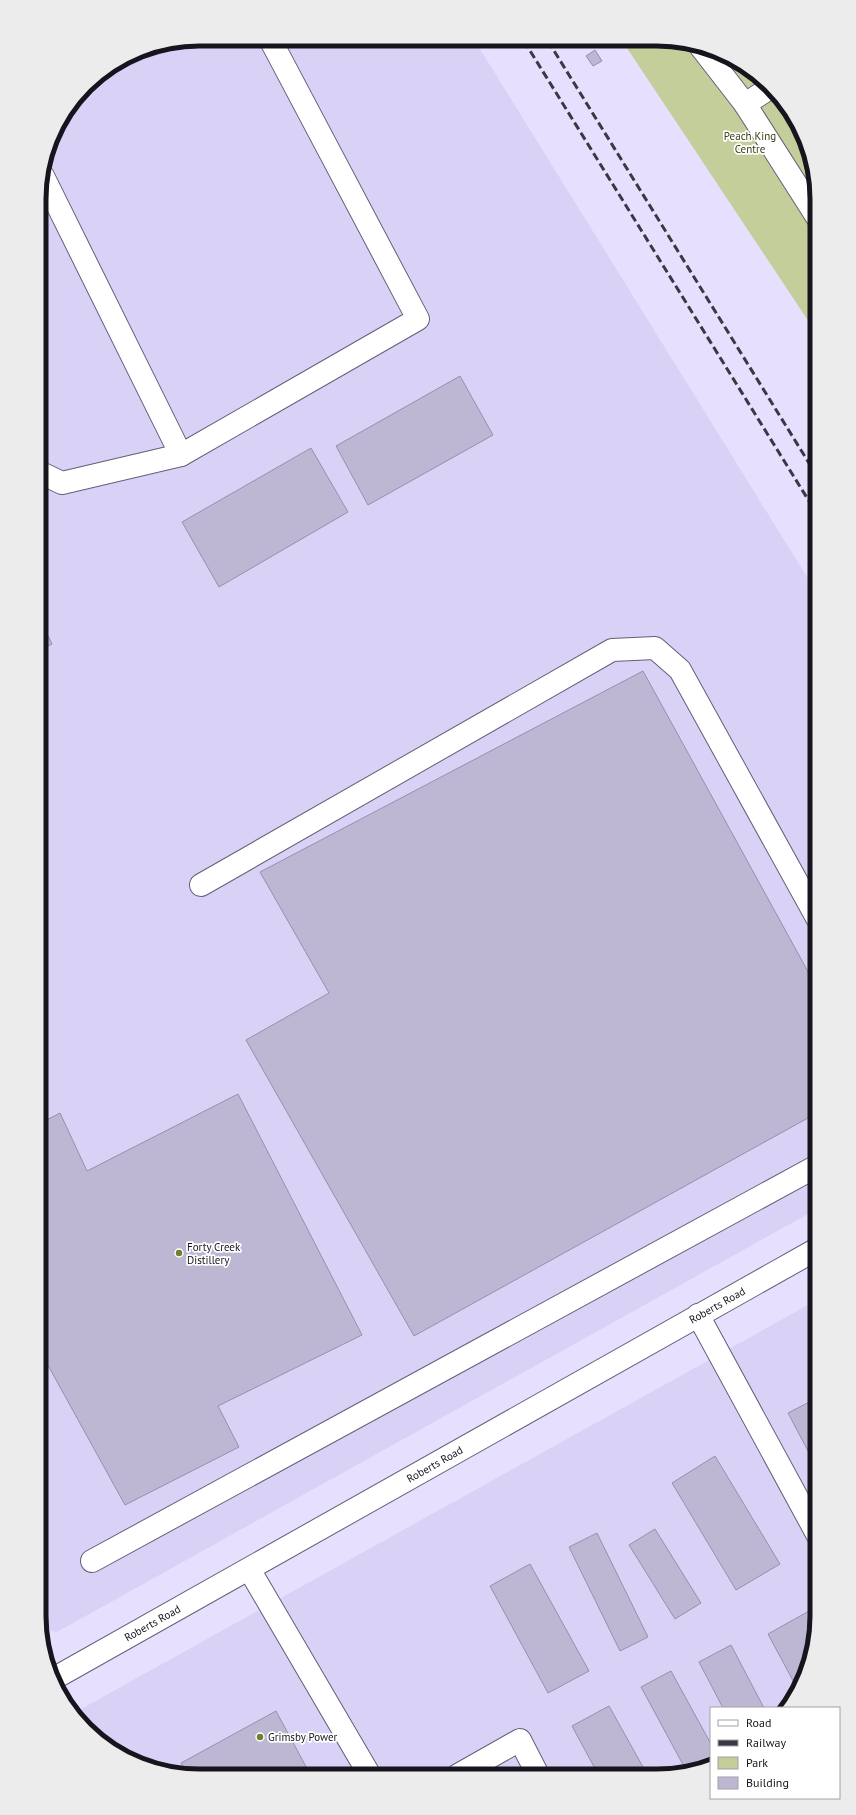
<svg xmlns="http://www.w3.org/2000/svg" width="856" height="1815" viewBox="0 0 856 1815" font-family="'PT Sans',sans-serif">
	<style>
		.built { fill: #dad2f6 }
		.green { fill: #c3ce9b }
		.building { fill: #bdb7d4; stroke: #9690ac }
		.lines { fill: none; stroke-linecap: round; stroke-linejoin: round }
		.minor-casing { stroke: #645e78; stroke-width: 24 }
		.minor { stroke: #fff; stroke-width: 22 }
		.rail { stroke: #3b3845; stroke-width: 3; stroke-dasharray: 8 4; stroke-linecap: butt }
		.poi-dot { fill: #72802e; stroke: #fff; stroke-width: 1.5 }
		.labels { text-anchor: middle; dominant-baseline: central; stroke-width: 3.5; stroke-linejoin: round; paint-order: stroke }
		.park-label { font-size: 11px; fill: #383f10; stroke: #fff }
		.poi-label { font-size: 11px; fill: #17141e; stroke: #fff; text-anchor: start }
		.street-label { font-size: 11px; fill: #17141e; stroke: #fff }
		.rim { fill: none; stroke: #17141e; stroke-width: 5 }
	</style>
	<rect width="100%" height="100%" fill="#e6dffd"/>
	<g class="built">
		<path d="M199,39L475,41L817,593V1209L57,1632L41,1629L39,1616V188L56,128L93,79L138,51Z"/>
		<path d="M817,1300V1627L805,1677L787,1708H711V1765L699,1770L657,1776L168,1773L128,1760L93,1736L74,1713Z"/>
	</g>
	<path class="green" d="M623,42H688L728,56L763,79L795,119L811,157L817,199V334Z"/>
	<g class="building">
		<path d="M595,50L602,61L593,66L586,56Z"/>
		<path d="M460,376L493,435L368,505L336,446Z"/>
		<path d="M311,448L348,512L219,587L182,522Z"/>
		<path d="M41,621L52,644L39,651V622Z"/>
		<path d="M643,671L817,988V1113L414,1336L246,1040L329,993L260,872Z"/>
		<path d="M238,1094L362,1335L218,1406L239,1447L125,1505L39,1349V1124L60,1113L87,1171Z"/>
		<path d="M817,1398V1468L788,1413Z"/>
		<path d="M715,1456L780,1564L736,1590L672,1483Z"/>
		<path d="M655,1529L701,1603L675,1619L629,1545Z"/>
		<path d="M597,1533L648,1637L620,1651L569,1547Z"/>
		<path d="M530,1564L589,1671L548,1693L490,1586Z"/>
		<path d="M809,1611L817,1627L805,1677L798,1690L768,1634Z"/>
		<path d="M731,1645L764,1708H723L699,1662Z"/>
		<path d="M671,1671L711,1744V1765L699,1770L687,1772L641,1687Z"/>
		<path d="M609,1706L648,1776H599L572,1726Z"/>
		<path d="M276,1711L310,1774L187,1773L181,1763Z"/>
	</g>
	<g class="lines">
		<g class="minor-casing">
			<g id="minor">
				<path d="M700,46L745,104L817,217"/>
				<path d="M745,104L770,88"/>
				<path d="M43,176L181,455"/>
				<path d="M39,472L62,483L181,455L418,319L270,39"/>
				<path d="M201,885L612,650L655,648L680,670L817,918"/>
				<path d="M698,1315L817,1534"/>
				<path d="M92,1561L817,1166"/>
				<path d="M249,1569L369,1774"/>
				<path id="s1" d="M53,1679L817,1249"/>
				<path d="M458,1775L520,1740L538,1775"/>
			</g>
		</g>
		<use href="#minor" class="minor"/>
		<g class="rail">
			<path d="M524,41L817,514"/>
			<path d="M548,41L817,476"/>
		</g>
	</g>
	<g class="poi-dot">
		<circle cx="179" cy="1253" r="4"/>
		<circle cx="260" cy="1737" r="4"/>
	</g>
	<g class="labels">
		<g class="park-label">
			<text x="750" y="136">Peach King<tspan x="750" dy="13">Centre</tspan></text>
		</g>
		<g class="poi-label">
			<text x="187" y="1247">Forty Creek<tspan x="187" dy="13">Distillery</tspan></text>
			<text x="268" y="1737">Grimsby Power</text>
		</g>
		<g class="street-label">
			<text stroke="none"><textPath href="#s1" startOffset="762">Roberts Road</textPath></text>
			<text stroke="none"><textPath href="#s1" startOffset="438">Roberts Road</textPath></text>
			<text stroke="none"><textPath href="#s1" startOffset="114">Roberts Road</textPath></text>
		</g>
	</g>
	<path d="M0 0H856V1815H0ZM199 46H657A153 153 0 0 1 810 199V1616A153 153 0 0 1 657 1769H199A153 153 0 0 1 46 1616V199A153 153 0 0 1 199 46Z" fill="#ececed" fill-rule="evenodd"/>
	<path class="rim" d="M199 46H657A153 153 0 0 1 810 199V1616A153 153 0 0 1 657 1769H199A153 153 0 0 1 46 1616V199A153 153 0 0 1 199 46Z"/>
	<rect x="710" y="1707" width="130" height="92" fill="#ffffff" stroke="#a2a1a5"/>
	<rect x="718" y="1720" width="20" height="6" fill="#ffffff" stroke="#a2a1a5"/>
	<text x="746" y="1727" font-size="12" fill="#17141e">Road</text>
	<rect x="718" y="1740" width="20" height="6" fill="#3b3845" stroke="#a2a1a5"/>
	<text x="746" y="1747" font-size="12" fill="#17141e">Railway</text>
	<rect x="718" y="1757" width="20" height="12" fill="#c3ce9b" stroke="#a2a1a5"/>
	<text x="746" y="1767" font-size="12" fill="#17141e">Park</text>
	<rect x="718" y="1777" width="20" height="12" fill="#bdb7d4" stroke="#a2a1a5"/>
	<text x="746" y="1787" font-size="12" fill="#17141e">Building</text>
</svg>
